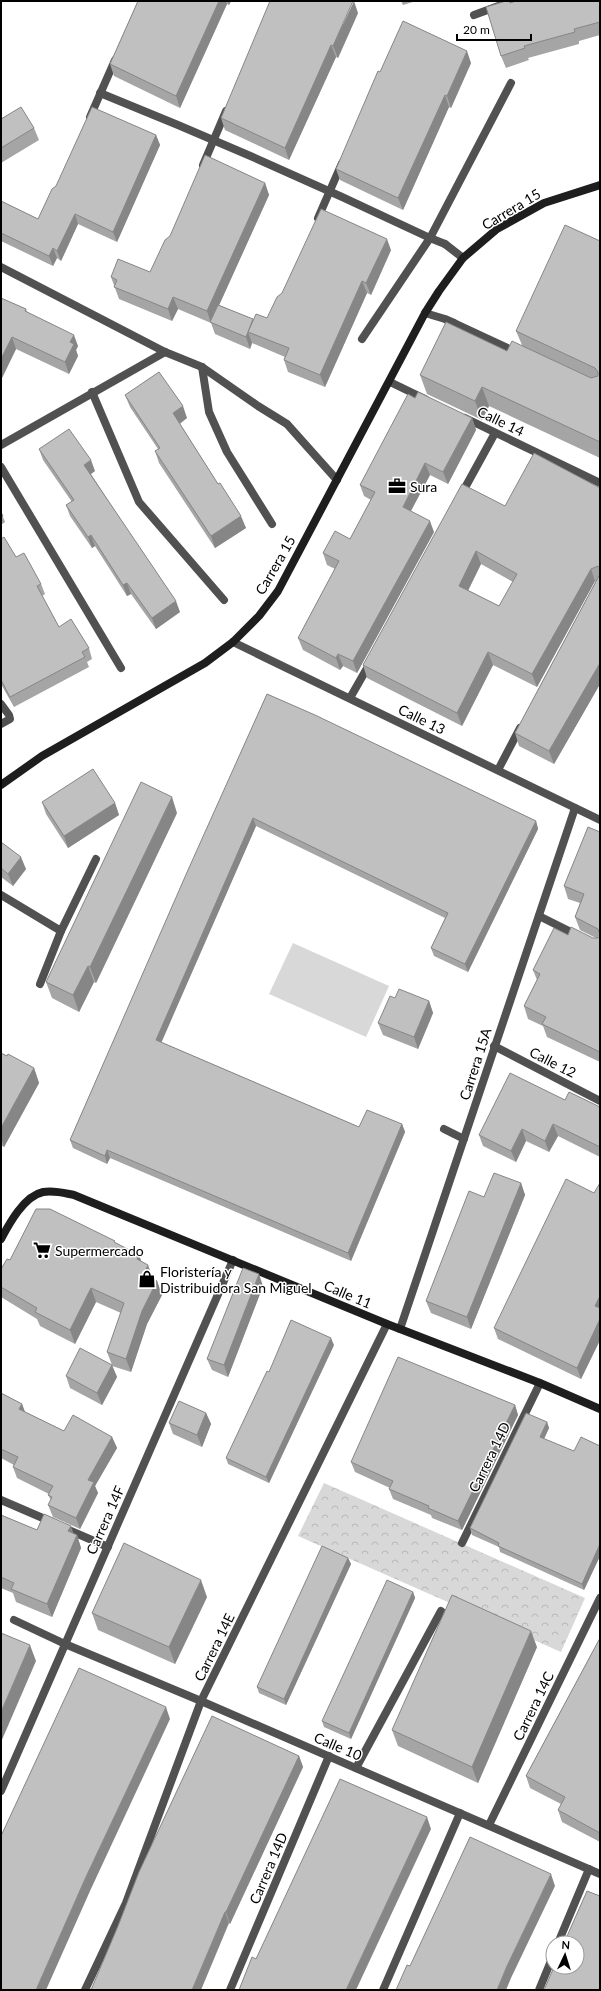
<svg xmlns="http://www.w3.org/2000/svg" width="601" height="1991" viewBox="0 0 601 1991" font-family="Lato,sans-serif">
	<style>
		.park { fill: url(#park-crowns) }
		.pitch { fill: #d8d8d8 }
		.lines { fill: none; stroke-linecap: round; stroke-linejoin: round }
		.lane { stroke: #515151; stroke-width: 8 }
		.street { stroke: #515151; stroke-width: 8 }
		.secondary { stroke: #1e1e1e; stroke-width: 8 }
		.wall { fill: #a5a5a5; fill-rule: evenodd }
		.shaded-wall { fill: #868686 }
		.building { fill: #c0c0c0; stroke: #868686; fill-rule: evenodd }
		.labels { text-anchor: middle; dominant-baseline: central; stroke-width: 3; stroke-linejoin: round; paint-order: stroke }
		.street-label { font-size: 14px; fill: #000; stroke: #fff }
		.poi-label { font-size: 14px; fill: #000; stroke: #fff; text-anchor: start }
	</style>
	<defs>
		<pattern id="park-crowns" width="20" height="18" patternUnits="userSpaceOnUse"><rect width="20" height="18" fill="#d8d8d8"/><path d="M2 6a3 3 0 1 1 6 0M12 15a3 3 0 1 1 6 0" fill="none" stroke="#b8b8b8"/></pattern>
	</defs>
	<rect width="100%" height="100%" fill="#fff"/>
	<path class="park" d="M324,1483L585,1598L561,1652L298,1536Z"/>
	<path class="pitch" d="M293,943L389,986L366,1037L269,994Z"/>
	<g class="lines">
		<g class="lane">
			<path d="M100,93C212,138 321,186 430,238"/>
			<path d="M90,117L115,60"/>
			<path d="M203,165L226,111"/>
			<path d="M318,218L342,163"/>
			<path d="M445,244L463,258"/>
			<path d="M1,267L165,352L202,367L258,406L287,424L337,480"/>
			<path d="M454,323L518,353"/>
			<path d="M362,339L430,238L511,83"/>
			<path d="M202,367L209,412L227,452L272,524"/>
			<path d="M92,392L139,502L224,600"/>
			<path d="M1,445L165,352"/>
			<path d="M1,467L121,668"/>
			<path d="M1,704L9,715L10,719L1,724"/>
			<path d="M1,895L61,931L96,859"/>
			<path d="M40,984L61,931"/>
			<path d="M444,1129L464,1139"/>
			<path d="M14,1620L65,1644"/>
		</g>
		<g class="street">
			<path d="M474,15L512,1"/>
			<path d="M430,238L445,244"/>
			<path d="M425,313L445,319L454,323"/>
			<path d="M390,382L425,399"/>
			<path d="M465,418L600,483"/>
			<path d="M461,495L495,433"/>
			<path d="M233,642L600,820"/>
			<path d="M350,698L370,663"/>
			<path d="M498,770L520,728"/>
			<path d="M539,916L579,936"/>
			<path d="M494,1046L600,1101"/>
			<path d="M400,1329L575,808"/>
			<path d="M1,1500L52,1522"/>
			<path d="M64,1528L108,1547"/>
			<path d="M462,1543L540,1383"/>
			<path d="M65,1644L201,1701L600,1874"/>
			<path d="M356,1768L441,1611"/>
			<path d="M1,1791L233,1260"/>
			<path d="M489,1825L600,1598"/>
			<path d="M558,1943L589,1869"/>
			<path d="M85,1990L126,1903L201,1701L387,1324"/>
			<path d="M230,1990L329,1756"/>
			<path d="M383,1990L460,1813"/>
			<path d="M539,1990L553,1956"/>
		</g>
		<g class="secondary">
			<path d="M1,785L42,756L205,663L233,642L259,616L278,591L425,313L439,291L463,258L497,229L544,203L600,185"/>
			<path d="M1,1239C9,1224 24,1196 43,1192C54,1190 64,1193 74,1195L387,1324L540,1383L600,1409"/>
		</g>
	</g>
	<g class="wall">
		<path d="M138,1H231L229,5L227,4L180,108L114,76L110,64Z"/>
		<path d="M401,1H416L403,5Z"/>
		<path d="M600,1V35L579,41V44L528,58L529,60L506,68L501,56L510,3Z"/>
		<path d="M358,13L338,58L336,57L289,160L225,130L221,118Z"/>
		<path d="M471,63L451,108L449,107L403,210L340,180L336,169L380,72Z"/>
		<path d="M1,119L34,128L39,140L1,163Z"/>
		<path d="M156,135L160,145L117,242L78,224L61,261L57,258L53,266L1,241V201L38,219Z"/>
		<path d="M265,183L269,195L219,305L253,320L267,318L391,250L371,295L367,293L325,387L288,372L284,360L285,357L252,343L250,349L215,334L211,323L178,309L172,321L119,299L111,277L150,272Z"/>
		<path d="M600,241V458L489,406L482,420L427,394L420,375L507,351L522,345L516,331Z"/>
		<path d="M1,298L26,309L27,312L78,346L76,350L78,356L69,374L16,349L1,380Z"/>
		<path d="M125,395L187,418L180,424L246,528L215,548L159,463L155,451L158,449L130,407Z"/>
		<path d="M415,398L472,418L476,430L448,484L430,475L411,511L434,532L357,673L343,666L340,670L303,650L298,638L335,569L327,565L323,553L350,539L371,500L364,496L360,485Z"/>
		<path d="M39,449L95,471L91,474L180,612L156,629L131,594L127,596L95,546L92,548L70,516L66,505L72,502L43,460Z"/>
		<path d="M600,488V684L554,764L519,746L515,733L596,581H595L537,687L493,665L462,726L367,678L363,665L505,506ZM481,564L513,582L499,606L468,590Z"/>
		<path d="M1,512L5,522L1,525Z"/>
		<path d="M1,539L16,557L41,584L45,594L42,596L59,627L89,648L92,659L87,662L89,667L14,707L1,684Z"/>
		<path d="M267,694L536,821L538,829L468,972L434,956L431,948L445,918L256,826L161,1042L359,1127L402,1124L405,1132L351,1261L110,1158L107,1164L73,1148L70,1140Z"/>
		<path d="M42,802L115,803L119,815L68,848L46,814Z"/>
		<path d="M177,813L96,983L94,982L79,1012L52,998L46,982Z"/>
		<path d="M600,832V1062L547,1037L543,1026L528,1019L524,1006L537,980L533,970L568,935L593,938H596L580,930L575,917L580,903L568,899L564,886Z"/>
		<path d="M1,842L26,869L13,886L1,877Z"/>
		<path d="M395,998L429,1001L433,1013L418,1049L383,1035L378,1023Z"/>
		<path d="M1,1053L34,1068L39,1083L4,1147L1,1145Z"/>
		<path d="M565,1100L600,1107V1157L558,1136L549,1152L526,1141L516,1162L483,1146L479,1135Z"/>
		<path d="M521,1183L525,1195L471,1329L431,1313L426,1301L484,1197Z"/>
		<path d="M600,1183V1340L581,1379L498,1339L494,1328L594,1193Z"/>
		<path d="M116,1243L139,1255L141,1261L153,1278V1279L157,1281L162,1295L147,1324L131,1372L112,1366L117,1377L102,1405L70,1388L66,1376L112,1365L107,1352L121,1313L96,1302L75,1344L40,1326L37,1319L1,1297V1269L10,1260Z"/>
		<path d="M263,1286L228,1377L212,1370L207,1359Z"/>
		<path d="M334,1345L269,1483L228,1464L226,1458L269,1372Z"/>
		<path d="M1,1393L22,1404L25,1412L64,1431L112,1437L117,1448L95,1486L98,1493L80,1529L53,1517L48,1505L51,1500L48,1495L49,1494L17,1478L13,1467L14,1465L1,1458Z"/>
		<path d="M515,1405L518,1415L462,1530L432,1518L431,1515L393,1499L389,1489L390,1488L355,1472L351,1462Z"/>
		<path d="M206,1413L211,1424L202,1447L173,1434L169,1423Z"/>
		<path d="M547,1422L549,1428L544,1439L574,1451L600,1446V1556L584,1590L500,1552L499,1547L472,1535L470,1528Z"/>
		<path d="M1,1515L37,1530L74,1534L77,1535L81,1548L52,1617L16,1602L13,1593L1,1588Z"/>
		<path d="M348,1558L351,1564L286,1705L259,1693L257,1687Z"/>
		<path d="M413,1592L415,1598L351,1739L324,1727L322,1721Z"/>
		<path d="M207,1597L175,1664L98,1630L92,1613Z"/>
		<path d="M600,1638V1842L562,1822L558,1810L561,1804L530,1788L526,1776Z"/>
		<path d="M537,1647L478,1783L398,1746L392,1730Z"/>
		<path d="M299,1756L303,1767L230,1924L229,1923L91,1990Z"/>
	</g>
	<g class="shaded-wall">
		<path d="M219,1H226L227,4L180,108L176,96Z"/>
		<path d="M228,1H231L229,5Z"/>
		<path d="M354,1L358,13L338,58L333,46Z"/>
		<path d="M331,45L336,57L289,160L285,148Z"/>
		<path d="M467,51L471,63L451,108L447,96Z"/>
		<path d="M445,95L449,107L403,210L398,198Z"/>
		<path d="M156,135L160,145L117,242L113,232Z"/>
		<path d="M265,183L269,195L211,323L207,311Z"/>
		<path d="M75,214L78,224L61,261L57,251Z"/>
		<path d="M387,239L391,250L371,295L366,283Z"/>
		<path d="M53,248L57,258L53,266L49,256Z"/>
		<path d="M362,281L367,293L325,387L320,375Z"/>
		<path d="M173,297L178,309L172,321L168,309Z"/>
		<path d="M253,319L257,331L248,332L252,343L250,349L246,337Z"/>
		<path d="M74,335L78,346L76,350L78,356L69,374L65,362L70,342Z"/>
		<path d="M12,337L16,349L1,380V359Z"/>
		<path d="M482,387L489,406L482,420L475,401Z"/>
		<path d="M183,406L187,418L177,425L173,413Z"/>
		<path d="M472,418L476,430L448,484L443,472Z"/>
		<path d="M91,460L95,471L88,476L84,465Z"/>
		<path d="M425,463L430,475L407,518L403,507Z"/>
		<path d="M241,516L246,528L215,548L211,536Z"/>
		<path d="M430,521L434,532L357,673L353,661Z"/>
		<path d="M91,535L95,546L92,548L88,537Z"/>
		<path d="M476,551L481,564L464,599L459,586Z"/>
		<path d="M591,569L595,581L537,687L532,674Z"/>
		<path d="M127,583L131,594L127,596L123,585Z"/>
		<path d="M176,601L180,612L156,629L152,618Z"/>
		<path d="M488,652L493,665L462,726L457,713Z"/>
		<path d="M338,654L343,666L340,670L336,658Z"/>
		<path d="M600,663V684L554,764L549,751Z"/>
		<path d="M172,797L177,813L96,983L90,967Z"/>
		<path d="M115,803L119,815L68,848L64,836Z"/>
		<path d="M253,818L256,826L159,1048L156,1040Z"/>
		<path d="M536,821L538,829L468,972L465,964Z"/>
		<path d="M21,857L26,869L13,886L8,874Z"/>
		<path d="M88,966L94,982L79,1012L73,995Z"/>
		<path d="M429,1001L433,1013L418,1049L414,1037Z"/>
		<path d="M34,1068L39,1083L4,1147L1,1137V1128Z"/>
		<path d="M402,1124L405,1132L351,1261L348,1253Z"/>
		<path d="M553,1124L558,1136L549,1152L545,1141Z"/>
		<path d="M522,1129L526,1141L516,1162L511,1151Z"/>
		<path d="M107,1150L110,1158L107,1164L105,1156Z"/>
		<path d="M521,1183L525,1195L471,1329L467,1317Z"/>
		<path d="M139,1255L144,1269L137,1259Z"/>
		<path d="M148,1265L153,1278L148,1288L143,1275Z"/>
		<path d="M259,1274L263,1286L228,1377L224,1365Z"/>
		<path d="M157,1281L162,1295L147,1324L131,1372L126,1359L142,1311Z"/>
		<path d="M91,1288L96,1302L75,1344L70,1330Z"/>
		<path d="M600,1296V1317L595,1306Z"/>
		<path d="M600,1319V1340L581,1379L577,1368Z"/>
		<path d="M331,1338L334,1345L269,1483L266,1477Z"/>
		<path d="M112,1365L117,1377L102,1405L97,1393Z"/>
		<path d="M22,1404L26,1415L19,1409Z"/>
		<path d="M515,1405L518,1415L462,1530L458,1521Z"/>
		<path d="M206,1413L211,1424L202,1447L197,1435Z"/>
		<path d="M547,1422L549,1428L542,1443L540,1437Z"/>
		<path d="M112,1437L117,1448L95,1486L98,1493L80,1529L76,1518L88,1480Z"/>
		<path d="M71,1526L75,1538L77,1535L81,1548L52,1617L47,1604L68,1531Z"/>
		<path d="M600,1544V1556L584,1590L582,1584Z"/>
		<path d="M348,1558L351,1564L286,1705L284,1699Z"/>
		<path d="M201,1580L207,1597L175,1664L169,1647Z"/>
		<path d="M413,1592L415,1598L351,1739L349,1733Z"/>
		<path d="M531,1631L537,1647L478,1783L472,1767Z"/>
		<path d="M30,1645L36,1661L1,1742V1712Z"/>
		<path d="M166,1707L170,1719L90,1891L46,1990H36L85,1879Z"/>
		<path d="M299,1756L303,1767L230,1924L226,1912Z"/>
		<path d="M427,1817L431,1829L356,1990H346Z"/>
		<path d="M551,1874L555,1886L511,1978L506,1990H497L507,1966Z"/>
		<path d="M225,1912L229,1923L201,1990H192Z"/>
	</g>
	<g class="building">
		<path d="M138,1H219L176,96L110,64Z"/>
		<path d="M270,1H353L333,46L331,45L285,148L221,118Z"/>
		<path d="M506,1H510V3L516,1H600V22L574,29L575,32L524,46L525,48L501,56L486,7Z"/>
		<path d="M403,21L467,51L447,96L445,95L398,198L336,169L378,71L380,72Z"/>
		<path d="M21,107L34,128L1,148V119Z"/>
		<path d="M92,107L156,135L113,232L75,214L57,251L53,248L49,256L1,233V201L38,219L52,189L56,186Z"/>
		<path d="M205,155L265,183L207,311L173,297L168,309L114,287L117,280L111,277L118,259L150,272L165,240L170,236Z"/>
		<path d="M321,209L387,239L366,283L362,281L320,375L284,360L289,348L248,332L256,314L267,318L277,297L282,293Z"/>
		<path d="M565,225L600,241V442L482,387L475,401L420,375L446,322L507,351L512,341L591,378L598,376V372L595,368L516,331Z"/>
		<path d="M1,298L26,309L25,311L74,335L70,342L74,344L65,362L12,337L1,359Z"/>
		<path d="M218,305L253,319L246,337L210,322Z"/>
		<path d="M159,372L183,406L173,413L218,484L220,483L241,516L211,536L155,451L160,448L125,395Z"/>
		<path d="M418,392L472,418L443,472L425,463L403,507L430,521L353,661L338,654L336,658L298,638L339,561L323,553L335,531L350,539L375,492L360,485L408,394L415,398Z"/>
		<path d="M69,429L91,460L84,465L176,601L152,618L127,583L123,585L91,535L88,537L66,505L74,500L39,449Z"/>
		<path d="M534,453L600,488V569L598,566L591,569L532,674L488,652L457,713L363,665L462,484L505,506ZM476,551L517,574L499,606L459,586Z"/>
		<path d="M1,512L3,516L1,517Z"/>
		<path d="M4,537L16,557L24,553L41,584L37,586L59,627L71,619L89,648L82,652L85,657L10,697L1,680V539Z"/>
		<path d="M600,574V663L549,751L515,733Z"/>
		<path d="M267,694L315,715L536,821L465,964L431,948L448,913L253,818L156,1040L359,1127L367,1110L402,1124L348,1253L107,1150L105,1156L70,1140L188,870Z"/>
		<path d="M93,769L115,803L64,836L42,802Z"/>
		<path d="M141,782L172,797L90,967L88,966L73,995L46,982Z"/>
		<path d="M588,827L600,832V934L598,929L575,917L584,894L564,886Z"/>
		<path d="M1,842L21,857L8,874L1,868Z"/>
		<path d="M571,927L593,938H598L600,936V1052L542,1024L546,1017L524,1006L540,974L533,970L554,928L568,935Z"/>
		<path d="M399,989L429,1001L414,1037L378,1023L390,996L395,998Z"/>
		<path d="M1,1053L7,1056L8,1054L34,1068L1,1128Z"/>
		<path d="M510,1073L565,1100L569,1092L600,1107V1147L553,1124L545,1141L522,1129L511,1151L479,1135Z"/>
		<path d="M494,1173L521,1183L467,1317L426,1301L469,1191L484,1197Z"/>
		<path d="M566,1179L594,1193L600,1183V1296L595,1306L600,1308V1319L577,1368L494,1328Z"/>
		<path d="M36,1209H50L115,1241L114,1242L139,1255L137,1259L148,1265L143,1275L157,1281L142,1311L126,1359L107,1352L124,1303L91,1288L70,1330L35,1312L37,1308L1,1287V1269L7,1259L10,1260Z"/>
		<path d="M243,1268L259,1274L224,1365L207,1359Z"/>
		<path d="M291,1320L331,1338L266,1477L226,1458L267,1371L269,1372Z"/>
		<path d="M80,1348L112,1365L97,1393L66,1376Z"/>
		<path d="M398,1357L515,1405L458,1521L428,1508L429,1506L389,1489L393,1481L351,1462Z"/>
		<path d="M1,1393L22,1404L19,1409L64,1431L73,1415L112,1437L88,1480L94,1482L76,1518L48,1505L52,1497L48,1495L53,1486L13,1467L18,1457L1,1449Z"/>
		<path d="M179,1401L206,1413L197,1435L169,1423Z"/>
		<path d="M526,1413L547,1422L540,1437L574,1451L581,1437L600,1446V1544L582,1584L498,1546L499,1543L470,1528Z"/>
		<path d="M44,1514L71,1526L68,1531L77,1535L47,1604L11,1589L14,1583L1,1577V1515L37,1530Z"/>
		<path d="M124,1543L201,1580L169,1647L92,1613Z"/>
		<path d="M322,1546L348,1558L284,1699L257,1687Z"/>
		<path d="M387,1580L413,1592L349,1733L322,1721Z"/>
		<path d="M452,1595L531,1631L472,1767L392,1730Z"/>
		<path d="M1,1633L30,1645L1,1712Z"/>
		<path d="M600,1638V1833L558,1810L565,1797L526,1776Z"/>
		<path d="M79,1668L166,1707L85,1879L36,1990H1V1836Z"/>
		<path d="M212,1716L299,1756L226,1912H225L192,1990H91L118,1926L139,1872Z"/>
		<path d="M340,1779L427,1817L346,1990H239L252,1957L256,1959Z"/>
		<path d="M470,1837L551,1874L507,1966L497,1990H396L407,1965L410,1966Z"/>
		<path d="M587,1891L600,1896V1990H544L554,1967H577V1943H564Z"/>
	</g>
	<defs>
		<g id="office-bare" transform="scale(1.38)"><path d="M-6-3h4V-5.5h4V-3h4V5H-6ZM-1-4.5V-3h2v-1.5ZM-6 0V1H6V0Z" fill="#000" stroke="#fff" stroke-width="2.5" paint-order="stroke"/></g>
		<g id="supermarket-bare" transform="scale(1.38)"><path d="M-6-5.5h2.5l.6 2H6L4.5 2H-2.5L-4.4-4H-6ZM-1.5 3.2a1.3 1.3 0 1 0 .1 0ZM3 3.2a1.3 1.3 0 1 0 .1 0Z" fill="#000" stroke="#fff" stroke-width="2.5" paint-order="stroke"/></g>
		<g id="shop-bare" transform="scale(1.38)"><path d="M-5-2.5h2.3a2.7 3.5 0 0 1 5.4 0H5L5.5 6h-11ZM-1.5-2.5h3a1.5 2.3 0 0 0-3 0Z" fill="#000" stroke="#fff" stroke-width="2.5" paint-order="stroke"/></g>
	</defs>
	<g fill-rule="evenodd">
		<use href="#office-bare" x="397" y="486"/>
		<use href="#supermarket-bare" x="42" y="1250"/>
		<use href="#shop-bare" x="147" y="1279"/>
	</g>
	<g class="labels">
		<g class="street-label">
			<text transform="translate(511 209) rotate(-31)">Carrera 15</text>
			<text transform="translate(501 421) rotate(26)">Calle 14</text>
			<text transform="translate(275 565) rotate(-60)">Carrera 15</text>
			<text transform="translate(422 719) rotate(26)">Calle 13</text>
			<text transform="translate(553 1062) rotate(27)">Calle 12</text>
			<text transform="translate(475 1064) rotate(-72)">Carrera 15A</text>
			<text transform="translate(348 1294) rotate(23)">Calle 11</text>
			<text transform="translate(489 1457) rotate(-64)">Carrera 14D</text>
			<text transform="translate(105 1520) rotate(-66)">Carrera 14F</text>
			<text transform="translate(214 1647) rotate(-64)">Carrera 14E</text>
			<text transform="translate(533 1706) rotate(-64)">Carrera 14C</text>
			<text transform="translate(338 1746) rotate(23)">Calle 10</text>
			<text transform="translate(268 1868) rotate(-67)">Carrera 14D</text>
		</g>
		<g class="poi-label">
			<text x="410" y="486">Sura</text>
			<text x="55" y="1250">Supermercado</text>
			<text x="160" y="1271">Floristería y<tspan x="160" dy="16">Distribuidora San Miguel</tspan></text>
		</g>
	</g>
	<rect width="601" height="1991" fill="none" stroke="#000000" stroke-width="4"/>
	<g transform="translate(565 1955) rotate(4)"><circle r="19" fill="#ffffff" stroke="#999999"/>
	<path d="M0-3L7 15L0 10L-7 15Z" fill="#000000"/>
	<text y="-6" font-size="11" font-weight="bold" text-anchor="middle" fill="#000000">N</text>
	</g>
	<path d="M457 34v6h74v-6" fill="none" stroke="#000000" stroke-width="2"/>
	<text x="463" y="34" font-size="12" fill="#000000" stroke="#ffffff" stroke-width="3" paint-order="stroke">20 m</text>
</svg>
